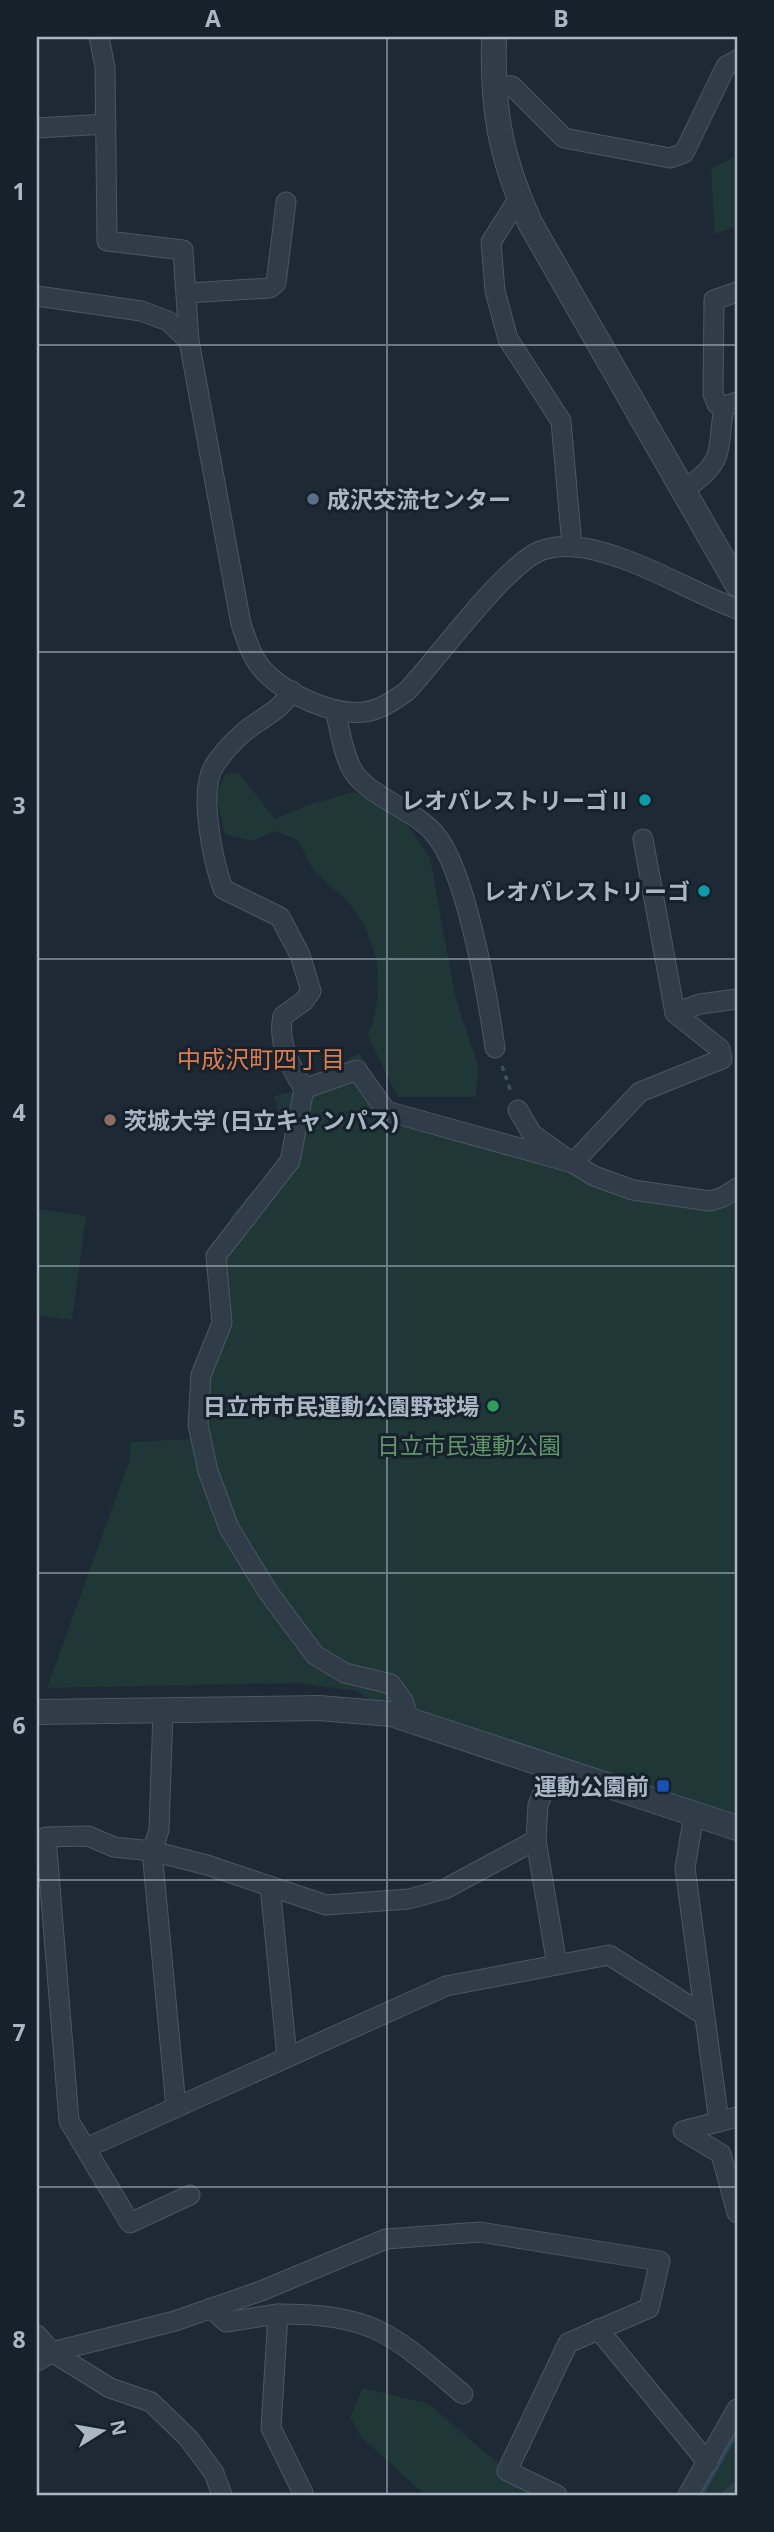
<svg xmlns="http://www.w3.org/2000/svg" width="774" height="2532" viewBox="0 0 774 2532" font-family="'Open Sans','Noto Sans JP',sans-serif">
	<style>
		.green { fill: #1f3737 }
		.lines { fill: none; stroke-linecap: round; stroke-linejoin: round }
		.stream { stroke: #2c465e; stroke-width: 6 }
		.service-casing { stroke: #4b5762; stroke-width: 11 }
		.minor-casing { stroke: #4b5762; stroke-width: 21 }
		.tertiary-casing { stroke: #4b5762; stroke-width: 26 }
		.path { stroke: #3c5455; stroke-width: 3.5; stroke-dasharray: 5 5; stroke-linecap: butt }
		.service { stroke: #303c47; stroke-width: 10 }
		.minor { stroke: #303c47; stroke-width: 19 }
		.tertiary { stroke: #303c47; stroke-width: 24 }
		.grid { fill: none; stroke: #a9b7c5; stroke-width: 2; stroke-opacity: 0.55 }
		.service-dot { fill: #5c6f8a; stroke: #16212b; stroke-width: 2.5 }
		.culture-dot { fill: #0f9aa8; stroke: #16212b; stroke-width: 2.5 }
		.education-dot { fill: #8d6e63; stroke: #16212b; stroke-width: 2.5 }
		.leisure-dot { fill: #2e9e5b; stroke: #16212b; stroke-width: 2.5 }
		.transit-dot { fill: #1a4fb4; stroke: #16212b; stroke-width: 2.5 }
		.labels { text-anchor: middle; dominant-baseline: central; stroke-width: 6; stroke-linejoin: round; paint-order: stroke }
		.poi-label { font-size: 23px; font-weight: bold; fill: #a9b7c5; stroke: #16212b; text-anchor: end }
		.park-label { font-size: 23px; fill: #609667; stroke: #16212b }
		.neighbourhood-label { font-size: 24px; fill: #dc7d4d; stroke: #16212b }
		.neatline { fill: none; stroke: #a9b7c5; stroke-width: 2.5 }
		.grid-label { font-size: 23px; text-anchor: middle; font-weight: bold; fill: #a9b7c5 }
	</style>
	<rect width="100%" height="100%" fill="#1d2a36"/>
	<g class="green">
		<path d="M737,156V226L715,234L711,169Z"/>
		<path d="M238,772L275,819L308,805L354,792L399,812L430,858L455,996L478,1066L476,1097H398L367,1034L373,1024L378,995L377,961L365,926L349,903L313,870L298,840L275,831L252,841L225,834L216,796L225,775Z"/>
		<path d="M360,1053L389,1106L683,1197L737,1188V1828L391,1714L357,1691L299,1683L47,1688L129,1462L131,1442L191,1439L202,1426L218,1289L232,1214L292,1149L274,1096L304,1089L308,1079Z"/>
		<path d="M37,1209L86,1216L72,1320L37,1315Z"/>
		<path d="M363,2388L429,2404L507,2471L557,2495H425L362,2438L350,2417Z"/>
		<path d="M737,2409V2495H688Z"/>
	</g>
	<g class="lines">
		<path class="stream" d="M700,2495L737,2430"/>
		<g class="service-casing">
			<path id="service" d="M728,2495L737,2488"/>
		</g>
		<g class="minor-casing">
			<g id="minor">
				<path d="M99,37L105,67L107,241L183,250L189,341"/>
				<path d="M493,85L512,86L564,138L670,158L684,153L726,66L737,60"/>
				<path d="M37,128L106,124"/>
				<path d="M519,198L491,242L495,291L508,339L561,421L572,546"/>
				<path d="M737,292L714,300L713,394L717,404L725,406L737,402"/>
				<path d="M187,293L270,288L276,283L286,202"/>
				<path d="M37,296L141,311L168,321L189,341L241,624C247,641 252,659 265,672C286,694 333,716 364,712C381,710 394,700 407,691C439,657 503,567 540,551C568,540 602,551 629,561C666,575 700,595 737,609"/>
				<path d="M682,492C695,481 715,469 718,451C722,436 720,421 725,406"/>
				<path d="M292,691C280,712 260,718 243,733C234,741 221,755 214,766C198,793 213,860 223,889L280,917L300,955L311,991L304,1001L283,1016C277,1041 291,1068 304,1089L290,1161L216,1256L222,1323L201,1375L198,1425L208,1471L229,1528L268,1592L315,1655L345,1673L391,1684L403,1701L409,1719"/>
				<path d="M335,710C340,729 343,755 353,771C368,796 413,809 434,833C466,868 488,998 495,1048"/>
				<path d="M643,839L675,1013"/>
				<path d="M304,1089L357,1070L386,1111L573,1163L594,1176L633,1190L710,1201L723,1197L737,1188"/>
				<path d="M518,1110L532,1134L573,1163L640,1092L722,1059L720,1049L675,1013L700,1004L737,999"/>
				<path d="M163,1712L159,1830L152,1851L176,2107"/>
				<path d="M553,1766L538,1805L536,1840L557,1965"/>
				<path d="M694,1814L685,1868L719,2122"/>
				<path d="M270,1886L287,2057"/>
				<path d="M737,2117L683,2131L721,2154L737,2213"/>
				<path d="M86,2148L446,1986L609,1955L704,2015"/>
				<path d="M190,2195L130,2223L69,2121L46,1837L88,1836L114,1847L152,1851L207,1865L326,1905L409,1899L445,1889L536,1840"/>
				<path d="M211,2308L226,2322L278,2314L271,2428L303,2493"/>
				<path d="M278,2314C375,2314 392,2334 463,2394"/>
				<path d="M598,2329L708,2463"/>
				<path d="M37,2335L52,2352L175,2321L261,2291L386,2239L480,2232L660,2261L649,2308L568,2343L507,2471L557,2495"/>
				<path d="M37,2361L52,2352L110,2388L151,2402L189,2439L214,2473L222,2495"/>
				<path d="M688,2495L737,2409"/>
			</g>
		</g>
		<g class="tertiary-casing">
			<g id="tertiary">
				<path d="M494,37C492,110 500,156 530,223L737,584"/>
				<path d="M37,1712L319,1708L391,1714L737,1828"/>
			</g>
		</g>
		<path class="path" d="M502,1066L511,1092"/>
		<use href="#service" class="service"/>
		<use href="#minor" class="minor"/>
		<use href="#tertiary" class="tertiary"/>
	</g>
	<path class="grid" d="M387,37V2495M37,345H737M37,652H737M37,959H737M37,1266H737M37,1573H737M37,1880H737M37,2187H737"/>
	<circle class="service-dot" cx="313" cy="499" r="7"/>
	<g class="culture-dot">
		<circle cx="645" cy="800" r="7"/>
		<circle cx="704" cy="891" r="7"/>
	</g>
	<circle class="education-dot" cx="110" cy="1120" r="7"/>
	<circle class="leisure-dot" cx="493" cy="1406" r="7"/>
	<rect class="transit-dot" x="656" y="1779" width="14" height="14" rx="3.5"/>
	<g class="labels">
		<g class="poi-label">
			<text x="327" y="499" text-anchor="start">成沢交流センター</text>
			<text x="631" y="800">レオパレストリーゴⅡ</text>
			<text x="690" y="891">レオパレストリーゴ</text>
			<text x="124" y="1120" text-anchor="start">茨城大学 (日立キャンパス)</text>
			<text x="479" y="1406">日立市市民運動公園野球場</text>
			<text x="649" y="1786">運動公園前</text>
		</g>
		<g class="park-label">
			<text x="469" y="1445">日立市民運動公園</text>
		</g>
		<g class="neighbourhood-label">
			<text x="261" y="1058">中成沢町四丁目</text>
		</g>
	</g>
	<rect width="774" height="2532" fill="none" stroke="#16212b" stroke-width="77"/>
	<g transform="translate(102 2431) rotate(79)" stroke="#16212b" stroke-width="5" paint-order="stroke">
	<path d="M0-5L12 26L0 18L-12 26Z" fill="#a9b7c5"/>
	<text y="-10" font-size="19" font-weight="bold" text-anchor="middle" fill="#a9b7c5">N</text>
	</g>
	<rect x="38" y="38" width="698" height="2456" class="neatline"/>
	<g class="grid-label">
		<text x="213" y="27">A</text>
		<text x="561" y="27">B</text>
		<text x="19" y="200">1</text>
		<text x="19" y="507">2</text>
		<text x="19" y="814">3</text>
		<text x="19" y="1121">4</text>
		<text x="19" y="1427">5</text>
		<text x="19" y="1734">6</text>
		<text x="19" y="2041">7</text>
		<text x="19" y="2348">8</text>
	</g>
</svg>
